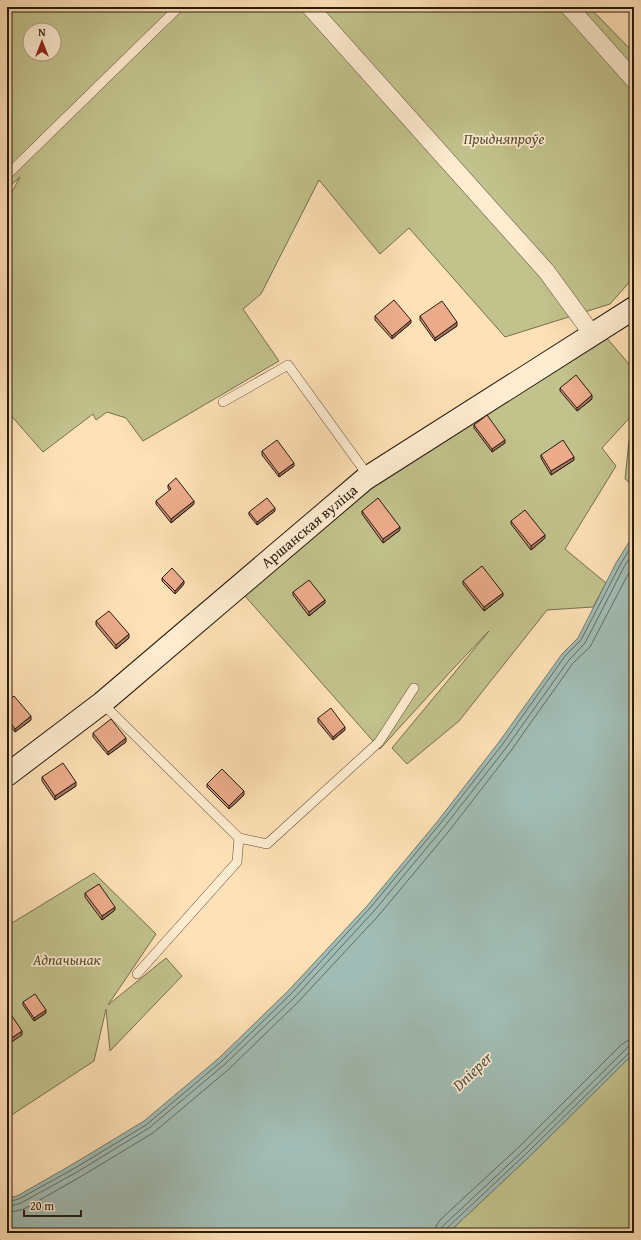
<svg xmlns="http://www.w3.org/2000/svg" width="641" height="1240" viewBox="0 0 641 1240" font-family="'Gentium Book Plus',serif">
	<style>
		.green { fill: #c2c28c; stroke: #756e4e; fill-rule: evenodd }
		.water { fill: #a1bcb4; stroke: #717b72 }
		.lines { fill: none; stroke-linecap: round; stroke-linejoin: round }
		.shore { stroke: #646b62; stroke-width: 1 }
		.lane-casing { stroke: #5e4c39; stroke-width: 10 }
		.street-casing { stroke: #5e4c39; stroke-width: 18 }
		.secondary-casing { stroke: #281a0f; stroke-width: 24 }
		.lane { stroke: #feecd0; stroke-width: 9 }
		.street { stroke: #feecd0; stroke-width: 17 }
		.secondary { stroke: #feecd0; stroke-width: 22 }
		.wall { fill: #cb9478; stroke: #281a0f }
		.shaded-wall { fill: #a57862; stroke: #281a0f }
		.building { fill: #ecac8c; stroke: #281a0f }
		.labels { text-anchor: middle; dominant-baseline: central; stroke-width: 3.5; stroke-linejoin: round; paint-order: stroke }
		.park-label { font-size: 15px; font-style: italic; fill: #564c34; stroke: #feecd0 }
		.street-label { font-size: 15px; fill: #281a0f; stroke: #feecd0 }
		.water-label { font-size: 16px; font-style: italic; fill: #525349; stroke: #feecd0 }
	</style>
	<rect width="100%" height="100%" fill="#fee1b6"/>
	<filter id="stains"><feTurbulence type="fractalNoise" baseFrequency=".005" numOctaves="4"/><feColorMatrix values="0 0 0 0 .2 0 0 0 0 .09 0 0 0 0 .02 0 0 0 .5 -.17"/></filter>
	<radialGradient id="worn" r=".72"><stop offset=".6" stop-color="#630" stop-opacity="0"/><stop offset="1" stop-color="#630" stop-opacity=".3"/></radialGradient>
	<g class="green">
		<path d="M7,7H589L634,53V277L610,304L505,337L409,228L380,254L319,180L261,294L243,309L279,361L143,441L126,418L107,412L96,420L93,414L43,452L7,411V201L20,177L7,189ZM30,30H54V54H30Z"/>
		<path d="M606,337L634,370V413L602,448L616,466L565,549L606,583L593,607L547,610L459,721L407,764L392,748L489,631L451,671L380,749L245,596L376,483Z"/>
		<path d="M634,435V486L625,479L629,441Z"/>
		<path d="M94,873L156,934L108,1005L166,958L182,976L110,1051L106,1009L94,1061L7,1118V926Z"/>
		<path d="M634,1053V1233H448L531,1155Z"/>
	</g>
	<path class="water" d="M634,534V1053L531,1155L448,1233H7V1198L17,1196L73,1164L144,1121L219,1058L288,991L367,906L437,822L499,742L562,654L578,638L616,563Z"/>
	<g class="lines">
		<g class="shore">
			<path d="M7,1202L19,1199L75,1168L146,1125L222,1061L291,994L370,908L440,824L502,745L565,656L581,640L620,565L634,542"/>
			<path d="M7,1207L21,1203L77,1172L149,1128L225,1064L294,998L374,911L444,827L506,748L569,660L585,643L624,567L634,551"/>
			<path d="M7,1213L24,1209L80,1177L153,1133L229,1069L298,1002L379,915L449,831L510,752L573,663L590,647L634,563"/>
			<path d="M435,1233L436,1226L440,1220L521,1145L622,1044L627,1041L634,1040"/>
			<path d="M441,1233V1228L444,1225L525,1149L626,1049L629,1046H634"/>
			<path d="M446,1233L447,1228L528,1152L630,1052L634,1051"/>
		</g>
		<g class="lane-casing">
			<g id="lane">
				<path d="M7,175L179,7"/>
				<path d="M223,402L288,365L369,477"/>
				<path d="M102,703L239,838L237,862L137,974"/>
				<path d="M239,838L267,844L379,742L414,688"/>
			</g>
		</g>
		<g class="street-casing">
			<g id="street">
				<path d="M310,7L547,272L592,334"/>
				<path d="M569,7L634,80"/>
			</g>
		</g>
		<g class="secondary-casing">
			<path id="secondary" d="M7,775L102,703L365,479L634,308"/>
		</g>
		<use href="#lane" class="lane"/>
		<use href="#street" class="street"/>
		<use href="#secondary" class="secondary"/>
	</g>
	<g class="wall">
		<path d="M375,316L411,323L392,339L375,320Z"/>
		<path d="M420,316L457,326L435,341L420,320Z"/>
		<path d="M560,388L592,399L577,411L560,391Z"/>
		<path d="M474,425L505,443L492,452L474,428Z"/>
		<path d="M262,451L294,466L279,477L262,455Z"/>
		<path d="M541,455L574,460L551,475L541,458Z"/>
		<path d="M168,485L194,504L171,523L156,504V501L170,491L168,488Z"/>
		<path d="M275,511L257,525L249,515V512Z"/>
		<path d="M362,511L400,530L383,543L362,514Z"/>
		<path d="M511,521L545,538L531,550L511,524Z"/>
		<path d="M162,578L184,584L175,594L162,581Z"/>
		<path d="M463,581L503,596L484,611L463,584Z"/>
		<path d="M293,592L325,603L309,616L293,595Z"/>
		<path d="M96,621L129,638L116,649L96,625Z"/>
		<path d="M7,702L31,720L15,732L7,722Z"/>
		<path d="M318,718L345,730L333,740L318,722Z"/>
		<path d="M93,733L126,742L108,755L93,737Z"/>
		<path d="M42,777L76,786L55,800L42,781Z"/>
		<path d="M207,784L244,795L229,809L207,787Z"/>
		<path d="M85,893L115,910L102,920L85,897Z"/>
		<path d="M23,1002L46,1013L34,1021L23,1005Z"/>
	</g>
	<g class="shaded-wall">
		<path d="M411,320V323L392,339V336Z"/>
		<path d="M457,322V326L435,341V338Z"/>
		<path d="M592,395V399L577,411V408Z"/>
		<path d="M505,440V443L492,452V449Z"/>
		<path d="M574,457V460L551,475V471Z"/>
		<path d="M294,463V466L279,477V474Z"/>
		<path d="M194,501V504L171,523V519Z"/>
		<path d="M275,508V511L257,525V522Z"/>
		<path d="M400,527V530L383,543V539Z"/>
		<path d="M545,535V538L531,550V546Z"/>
		<path d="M184,581V584L175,594V591Z"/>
		<path d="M503,593V596L484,611V607Z"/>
		<path d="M325,600V603L309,616V612Z"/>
		<path d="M129,634V638L116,649V645Z"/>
		<path d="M31,716V720L15,732V729Z"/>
		<path d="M345,727V730L333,740V737Z"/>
		<path d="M126,738V742L108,755V752Z"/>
		<path d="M76,782V786L55,800V796Z"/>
		<path d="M244,791V795L229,809V806Z"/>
		<path d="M115,907V910L102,920V916Z"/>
		<path d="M46,1010V1013L34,1021V1018Z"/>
		<path d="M22,1031V1035L7,1045V1041Z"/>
	</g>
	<g class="building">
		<path d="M394,300L411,320L392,336L375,316Z"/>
		<path d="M442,301L457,322L435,338L420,316Z"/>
		<path d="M576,375L592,395L577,408L560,388Z"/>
		<path d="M487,415L505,440L492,449L474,425Z"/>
		<path d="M277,440L294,463L279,474L262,451Z"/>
		<path d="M563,440L574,457L551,471L541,455Z"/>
		<path d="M176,478L194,501L171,519L156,501L171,489L168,485Z"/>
		<path d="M267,498L275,508L257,522L249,512Z"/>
		<path d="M378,498L400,527L383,539L362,511Z"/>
		<path d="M525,510L545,535L531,546L511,521Z"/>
		<path d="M482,566L503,593L484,607L463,581Z"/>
		<path d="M172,568L184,581L175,591L162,578Z"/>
		<path d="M309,580L325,600L309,612L293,592Z"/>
		<path d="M109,611L129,634L116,645L96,621Z"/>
		<path d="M14,696L31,716L15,729L7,718V702Z"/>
		<path d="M331,708L345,727L333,737L318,718Z"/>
		<path d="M111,719L126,738L108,752L93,733Z"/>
		<path d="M63,763L76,782L55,796L42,777Z"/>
		<path d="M222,769L244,791L229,806L207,784Z"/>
		<path d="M99,884L115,907L102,916L85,893Z"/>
		<path d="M35,994L46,1010L34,1018L23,1002Z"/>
		<path d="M8,1010L22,1031L7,1041V1011Z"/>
	</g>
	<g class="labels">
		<g class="park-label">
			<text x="504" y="138">Прыдняпроўе</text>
			<text x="67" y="959">Адпачынак</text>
		</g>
		<g class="street-label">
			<text transform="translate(309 526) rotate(-40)">Аршанская вуліца</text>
		</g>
		<g class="water-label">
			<text transform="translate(472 1071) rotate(-44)">Dnieper</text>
		</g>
	</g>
	<rect width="641" height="1240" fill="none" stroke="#fee1b6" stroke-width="24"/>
	<rect x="8" y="8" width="625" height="1224" fill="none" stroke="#281a0f" stroke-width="2"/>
	<rect x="12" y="12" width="617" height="1216" fill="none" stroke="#281a0f"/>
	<g transform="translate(42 42)"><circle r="19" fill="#feecd0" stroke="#a89883"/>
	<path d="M0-3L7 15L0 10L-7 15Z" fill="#8f2418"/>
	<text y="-6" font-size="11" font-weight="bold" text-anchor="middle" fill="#281a0f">N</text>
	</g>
	<path d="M24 1210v6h57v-6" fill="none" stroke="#281a0f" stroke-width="2"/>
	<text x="30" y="1210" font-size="12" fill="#281a0f" stroke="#feecd0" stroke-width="3" paint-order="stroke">20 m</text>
	<rect width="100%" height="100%" filter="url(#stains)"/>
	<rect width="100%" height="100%" fill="url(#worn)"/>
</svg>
